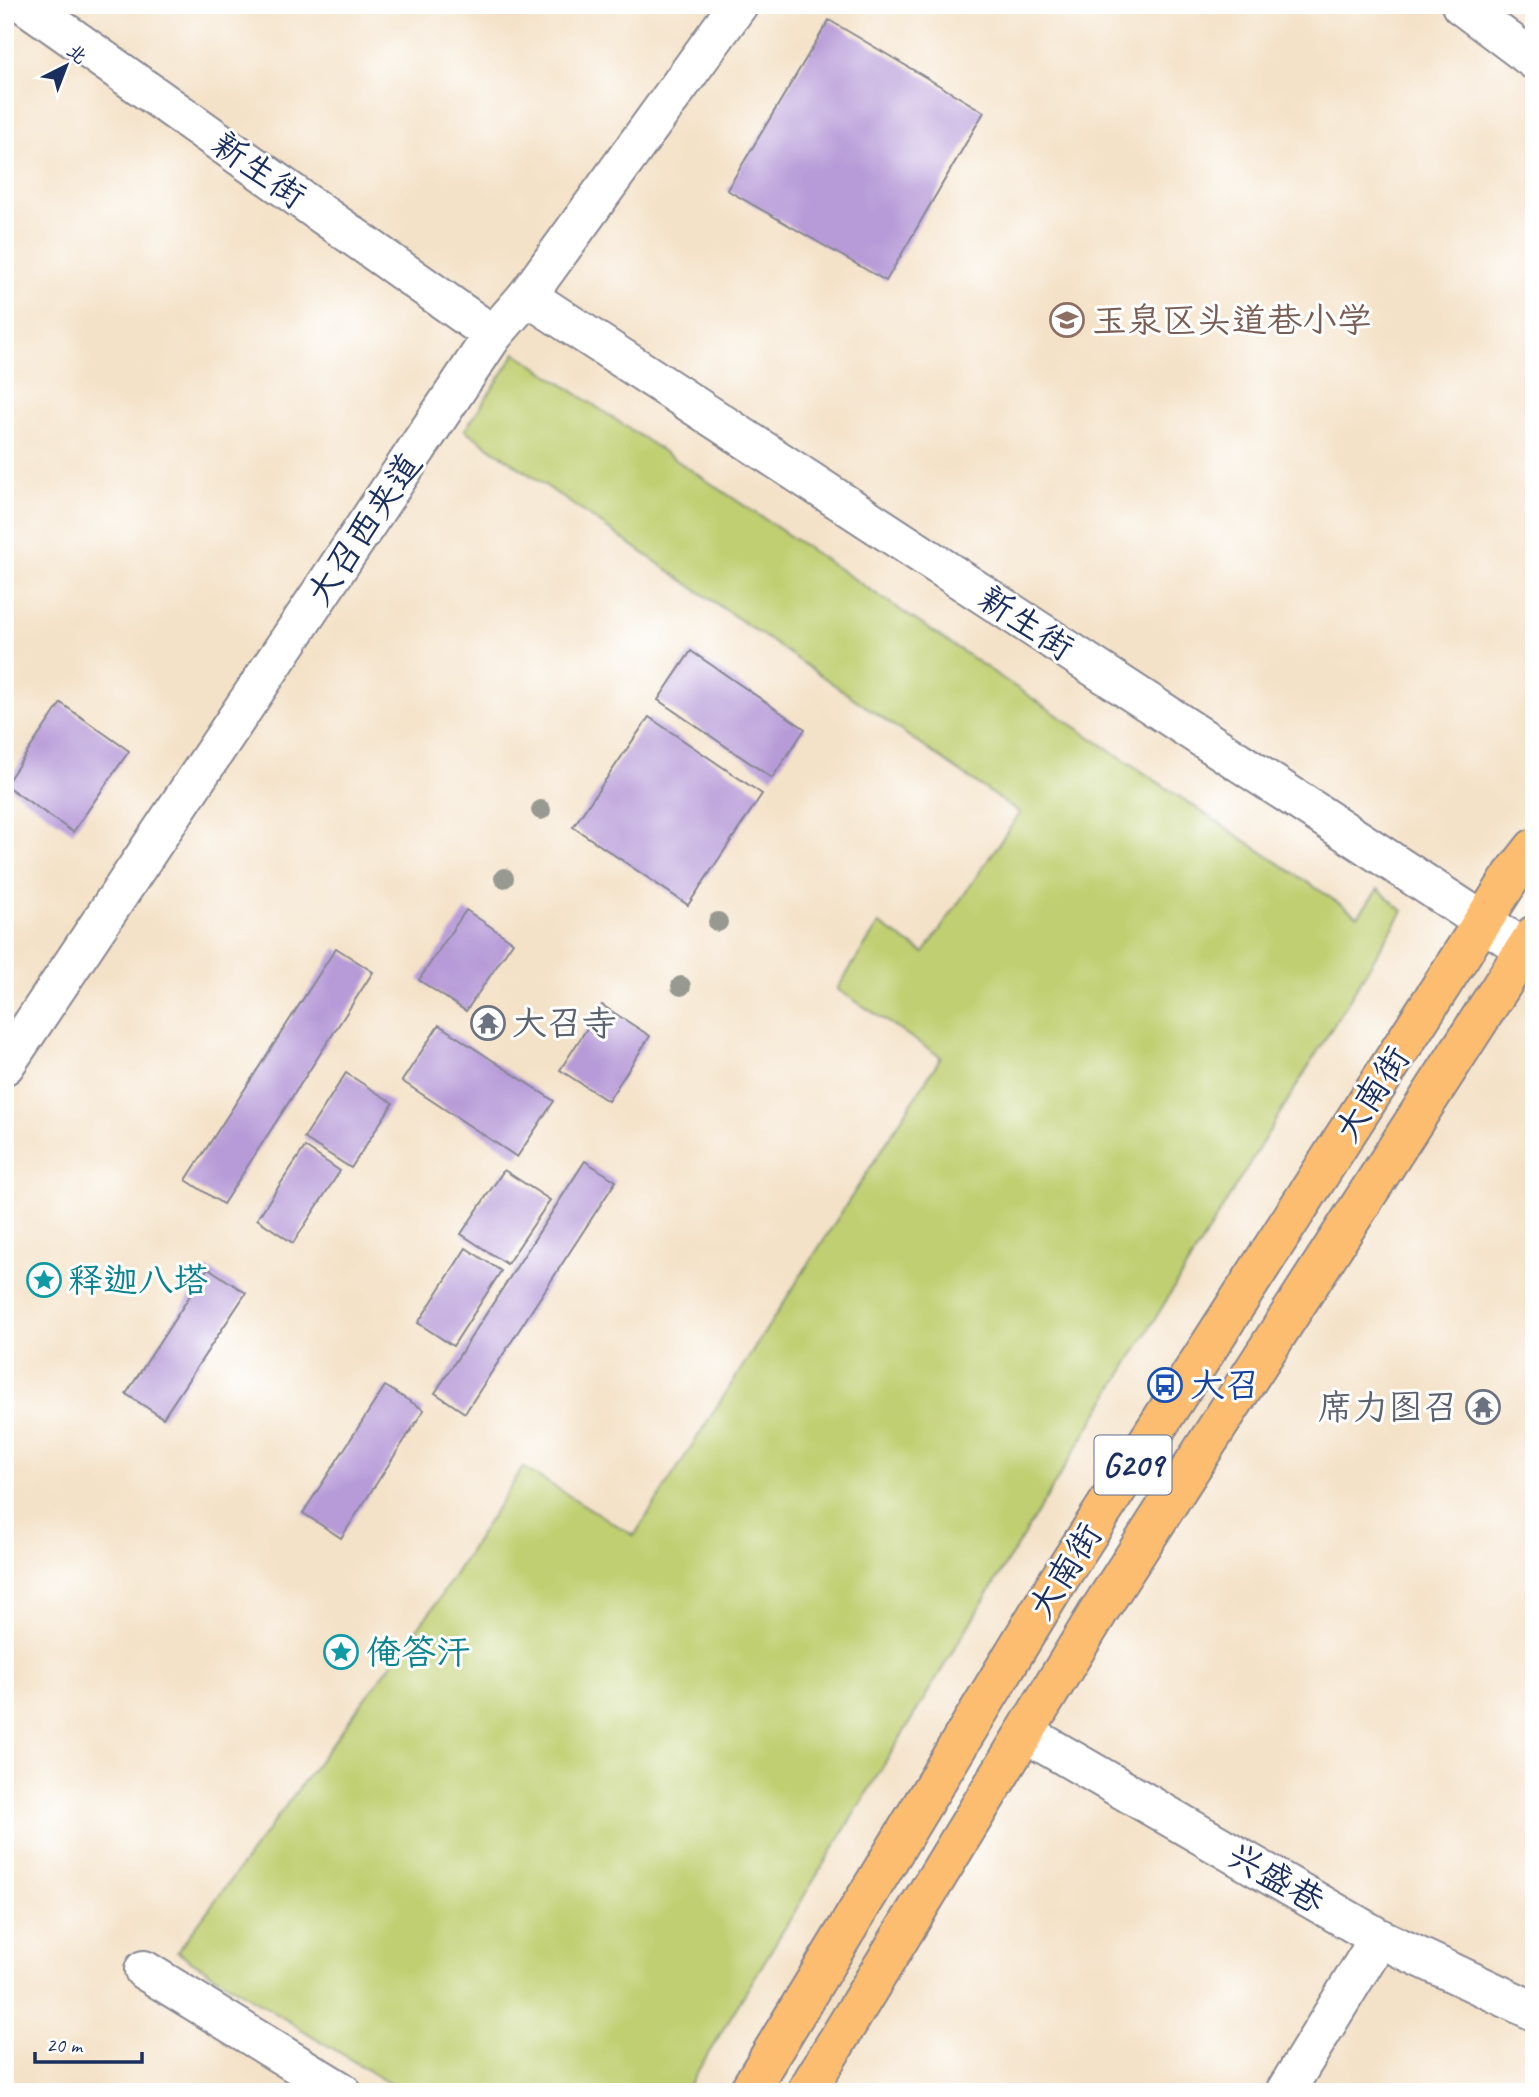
<svg xmlns="http://www.w3.org/2000/svg" width="1539" height="2097" viewBox="0 0 1539 2097" font-family="Caveat,'LXGW WenKai TC',sans-serif">
	<style>
		.green { fill: #c0cf71; stroke: #6e7f68; stroke-width: 2 }
		.building { fill: #b79bd8 }
		.lines { fill: none; stroke-linecap: round; stroke-linejoin: round }
		.minor-casing { stroke: #888893; stroke-width: 42 }
		.highway-casing { stroke: #888893; stroke-width: 42 }
		.minor { stroke: #fff; stroke-width: 38 }
		.highway { stroke: #fdbd6f; stroke-width: 38 }
		.tree { fill: #989a91 }
		.labels { text-anchor: middle; dominant-baseline: central; stroke-width: 6; stroke-linejoin: round; paint-order: stroke }
		.shield { fill: #fff; stroke: #5f6d8e; stroke-width: 2 }
		.shield-label { font-size: 33px; font-weight: bold; fill: #1b2f5e }
		.street-label { font-size: 35px; fill: #1b2f5e; stroke: #fff }
		.education-label { font-size: 35px; fill: #785e54; stroke: #fff; text-anchor: start }
		.worship-label { font-size: 35px; fill: #5b616d; stroke: #fff; text-anchor: start }
		.culture-label { font-size: 35px; fill: #0d838f; stroke: #fff; text-anchor: start }
		.transit-label { font-size: 35px; fill: #164399; stroke: #fff; text-anchor: start }
	</style>
	<rect width="100%" height="100%" fill="#fff"/>
	<filter id="ink" filterUnits="userSpaceOnUse"><feTurbulence type="fractalNoise" baseFrequency=".0143" numOctaves="2"/><feDisplacementMap in="SourceGraphic" scale="14" xChannelSelector="R" yChannelSelector="G"/><feConvolveMatrix kernelMatrix="1 2 1 2 8 2 1 2 1" color-interpolation-filters="sRGB"/></filter>
	<filter id="wash" filterUnits="userSpaceOnUse"><feTurbulence type="fractalNoise" baseFrequency=".00686" numOctaves="4" result="noise"/><feDisplacementMap in="SourceGraphic" scale="28" xChannelSelector="R" yChannelSelector="G"/><feGaussianBlur stdDeviation="1.57" result="paint"/><feColorMatrix in="noise" values="0 0 0 0 0 0 0 0 0 0 0 0 0 0 0 0 0 1.4 0 .05"/><feComposite in="paint" operator="in"/></filter>
	<g filter="url(#wash)">
		<rect width="100%" height="100%" fill="#f4e2c8"/>
		<path class="green" d="M516,353L1358,916L1378,889L1403,911L685,2092H403L177,1952L435,1605L523,1467L634,1536L941,1057L837,989L879,924L924,953L1020,813L465,430Z"/>
		<g id="blocks">
			<g class="building">
				<path d="M829,20L984,112L886,281L727,190Z"/>
				<path d="M691,651L805,729L772,778L658,700Z"/>
				<path d="M61,703L129,751L73,832L5,785Z"/>
				<path d="M649,717L762,794L688,905L573,827Z"/>
				<path d="M466,910L513,942L466,1011L419,980Z"/>
				<path d="M336,948L373,972L223,1204L186,1180Z"/>
				<path d="M602,1005L650,1036L608,1101L560,1070Z"/>
				<path d="M439,1025L554,1101L517,1157L402,1081Z"/>
				<path d="M346,1073L393,1103L351,1168L304,1138Z"/>
				<path d="M305,1147L340,1171L293,1243L257,1219Z"/>
				<path d="M585,1161L616,1181L465,1413L435,1393Z"/>
				<path d="M504,1170L550,1200L507,1264L461,1234Z"/>
				<path d="M466,1248L501,1271L453,1346L418,1323Z"/>
				<path d="M208,1268L246,1293L163,1418L126,1394Z"/>
				<path d="M385,1386L424,1410L341,1538L303,1513Z"/>
			</g>
		</g>
	</g>
	<g filter="url(#ink)">
		<use href="#blocks" fill-opacity="0" stroke="#888893" stroke-width="2"/>
		<g class="lines">
			<g class="minor-casing">
				<g id="minor">
					<path d="M26,5L493,335"/>
					<path d="M1461,5L1534,60"/>
					<path d="M527,296L1525,949"/>
					<path d="M5,1065L493,335L527,296L738,5"/>
					<path d="M1025,1733L1379,1938L1534,2011"/>
					<path d="M144,1970L342,2092"/>
					<path d="M1285,2092L1379,1938"/>
				</g>
			</g>
			<g class="highway-casing">
				<g id="highway">
					<path d="M748,2092L1056,1584L1512,876L1534,848"/>
					<path d="M806,2092L1099,1611L1534,935"/>
				</g>
			</g>
			<use href="#minor" class="minor"/>
			<use href="#highway" class="highway"/>
		</g>
		<g class="tree">
			<circle cx="541" cy="810" r="10"/>
			<circle cx="504" cy="878" r="10"/>
			<circle cx="718" cy="922" r="10"/>
			<circle cx="681" cy="986" r="10"/>
		</g>
	</g>
	<defs>
		<g id="school-ring" transform="scale(1.75)"><circle r="9.5" fill="#fff" stroke="#8d6e63" stroke-width="1.5"/><path d="M0-5L7-2L0 1L-7-2ZM-4 1L0 2.5L4 1V4Q0 6-4 4Z" fill="#8d6e63"/></g>
		<g id="temple-ring" transform="scale(1.75)"><circle r="9.5" fill="#fff" stroke="#6b7280" stroke-width="1.5"/><path d="M0-6L5-2H3V0L6.5 2.5H4V6H1.5V3h-3V6H-4V2.5H-6.5L-3 0V-2H-5Z" fill="#6b7280"/></g>
		<g id="sight-ring" transform="scale(1.75)"><circle r="9.5" fill="#fff" stroke="#0f9aa8" stroke-width="1.5"/><path d="M0-6L1.8-2.2L6-1.7L2.9 1.2L3.7 5.4L0 3.3L-3.7 5.4L-2.9 1.2L-6-1.7L-1.8-2.2Z" fill="#0f9aa8"/></g>
		<g id="bus-ring" transform="scale(1.75)"><circle r="9.5" fill="#fff" stroke="#1a4fb4" stroke-width="1.5"/><path d="M-5-6H5V4H4V6H2V4H-2V6H-4V4H-5ZM-3.5-4V0h7V-4ZM-3.5 1.2v1.5H-2V1.2ZM2 1.2v1.5H3.5V1.2Z" fill="#1a4fb4"/></g>
	</defs>
	<g fill-rule="evenodd">
		<use href="#school-ring" x="1067" y="320"/>
		<use href="#temple-ring" x="488" y="1023"/>
		<use href="#sight-ring" x="44" y="1280"/>
		<use href="#bus-ring" x="1165" y="1385"/>
		<use href="#temple-ring" x="1483" y="1407"/>
		<use href="#sight-ring" x="341" y="1652"/>
	</g>
	<g class="labels">
		<rect class="shield" x="1094.5" y="1435.5" width="77" height="59" rx="5"/>
		<g class="shield-label">
			<text x="1133" y="1465">G209</text>
		</g>
		<g class="street-label">
			<text transform="translate(259 170) rotate(35)">新生街</text>
			<text transform="translate(364 529) rotate(-56)">大召西夹道</text>
			<text transform="translate(1026 623) rotate(33)">新生街</text>
			<text transform="translate(1372 1094) rotate(-57)">大南街</text>
			<text transform="translate(1065 1571) rotate(-58)">大南街</text>
			<text transform="translate(1276 1878) rotate(30)">兴盛巷</text>
		</g>
		<g class="education-label">
			<text x="1092" y="320">玉泉区头道巷小学</text>
		</g>
		<g class="worship-label">
			<text x="512" y="1023">大召寺</text>
			<text x="1458" y="1407" text-anchor="end">席力图召</text>
		</g>
		<g class="culture-label">
			<text x="68" y="1280">释迦八塔</text>
			<text x="366" y="1652">俺答汗</text>
		</g>
		<g class="transit-label">
			<text x="1190" y="1385">大召</text>
		</g>
	</g>
	<rect width="1539" height="2097" fill="none" stroke="#fff" stroke-width="28"/>
	<g transform="translate(66 66) rotate(42)" stroke="#ffffff" stroke-width="5" paint-order="stroke">
	<path d="M0-5L12 26L0 18L-12 26Z" fill="#1b2f5e"/>
	<text y="-10" font-size="19" font-weight="bold" text-anchor="middle" fill="#1b2f5e">北</text>
	</g>
	<path d="M35 2052v10h107v-10" fill="none" stroke="#1b2f5e" stroke-width="3.5"/>
	<text x="46" y="2052" font-size="21" fill="#1b2f5e" stroke="#ffffff" stroke-width="5" paint-order="stroke">20 m</text>
</svg>
